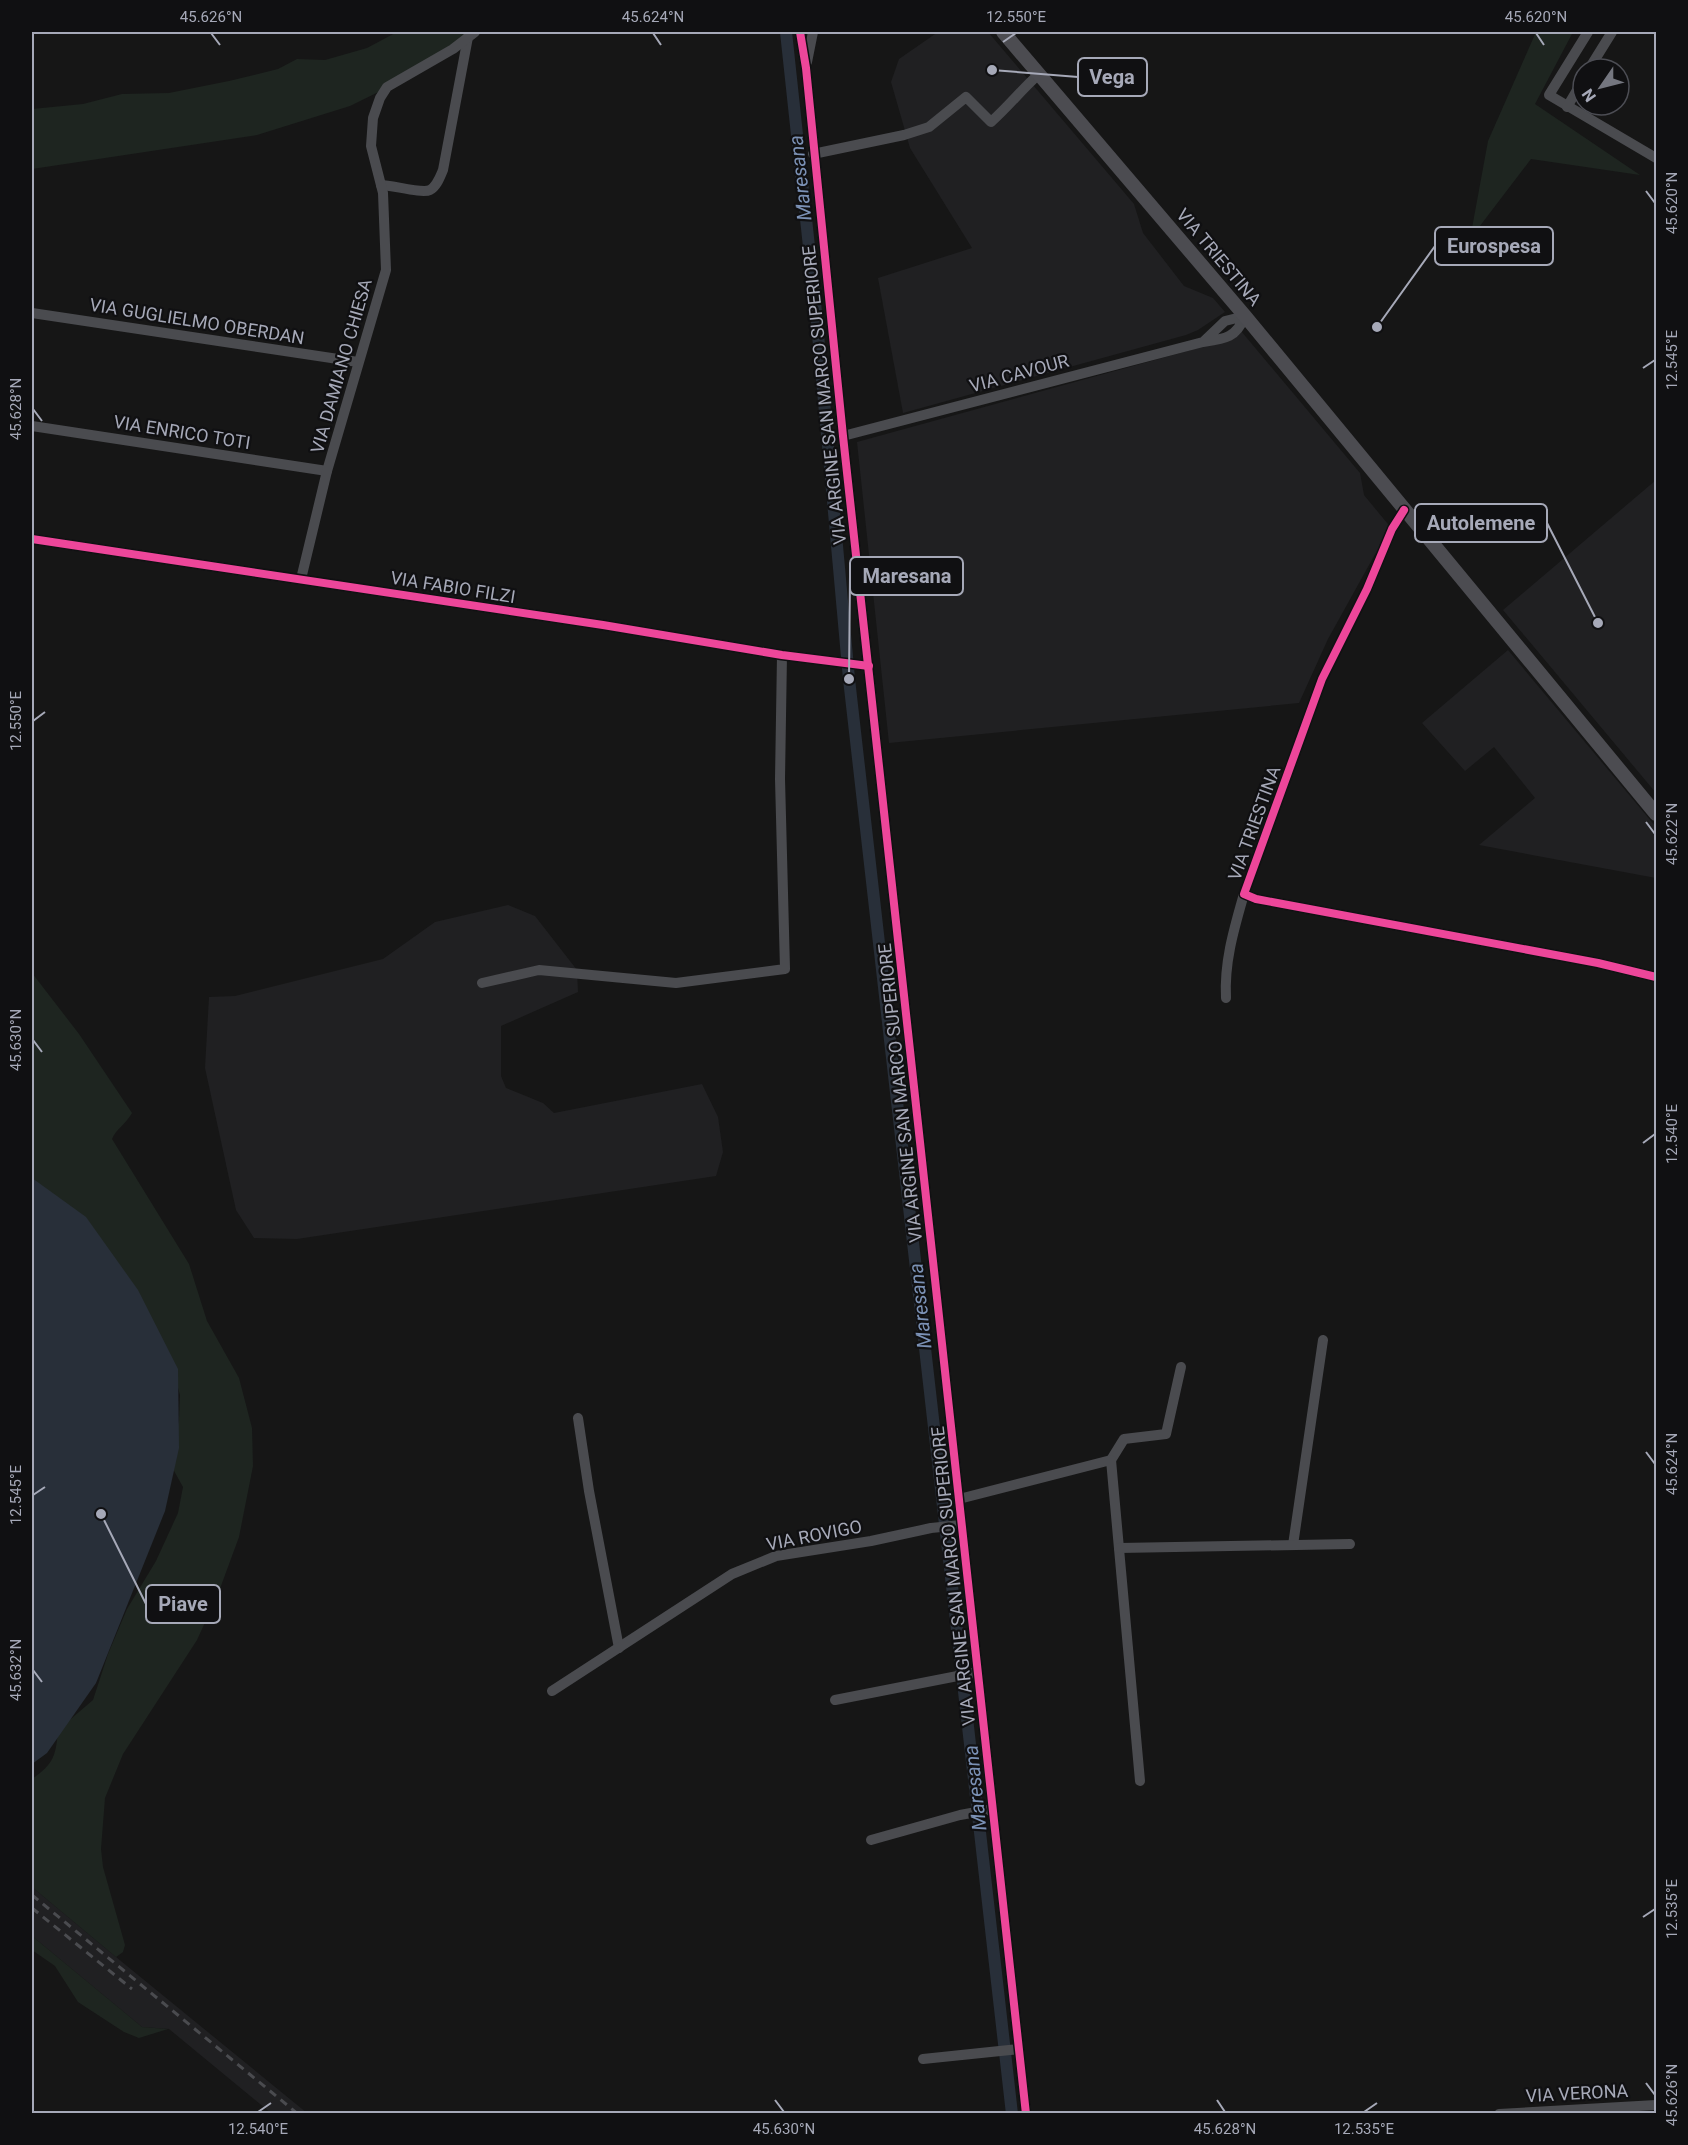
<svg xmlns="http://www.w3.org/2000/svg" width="1688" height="2145" viewBox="0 0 1688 2145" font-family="Roboto,sans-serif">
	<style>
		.built { fill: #202022 }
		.green { fill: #1e2520 }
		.water { fill: #282f39 }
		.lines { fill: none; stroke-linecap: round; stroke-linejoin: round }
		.canal { stroke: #282f39; stroke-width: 12 }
		.minor { stroke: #4a4b4f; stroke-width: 10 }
		.major { stroke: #4c4c51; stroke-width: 14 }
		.rail { stroke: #4a4b4f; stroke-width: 3; stroke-dasharray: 8 6; stroke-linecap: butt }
		.cycleway-casing { stroke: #101012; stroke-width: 11 }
		.cycleway { stroke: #ed469a; stroke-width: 8 }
		.ticks { fill: none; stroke: #a6a9b8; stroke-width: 2 }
		.labels { text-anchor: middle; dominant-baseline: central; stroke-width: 4.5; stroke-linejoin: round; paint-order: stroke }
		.street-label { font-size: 18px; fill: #a6a9b8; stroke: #101012 }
		.water-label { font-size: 20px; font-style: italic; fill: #7b91b5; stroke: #101012 }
		.leader { fill: none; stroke: #a6a9b8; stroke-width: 2 }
		.callout-dot { fill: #a6a9b8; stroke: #101012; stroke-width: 2 }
		.callout { fill: #101012; stroke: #a6a9b8; stroke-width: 2 }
		.callout-label { font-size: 20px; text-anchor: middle; font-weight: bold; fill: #a6a9b8 }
		.neatline { fill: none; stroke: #a6a9b8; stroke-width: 2 }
		.ticks-label { font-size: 15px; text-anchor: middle; fill: #a6a9b8 }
	</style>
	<rect width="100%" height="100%" fill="#161616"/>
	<g class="built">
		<path d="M938,32H988L1134,204L1143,233L1184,286L1213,298L1225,312L1198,330L1186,335L903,413L878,278L972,248L910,148L891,82L899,59Z"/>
		<path d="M1236,325L1360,473L1364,495L1392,529L1374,556L1328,639L1299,703L889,743L857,442L1191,350L1218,337Z"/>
		<path d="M1656,480V793L1503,610Z"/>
		<path d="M1508,650L1656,827V878L1479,845L1535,798L1494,747L1465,771L1422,723Z"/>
		<path d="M508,905L535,916L577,970L578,992L501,1026V1076L506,1088L543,1103L554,1113L702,1084L718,1117L723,1152L716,1176L297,1239L254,1238L236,1210L205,1068L209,997L235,996L383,959L435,922Z"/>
		<path d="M32,1887L116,1957L307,2113H271L169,2029L142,2027L32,1936Z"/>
	</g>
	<g class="green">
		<path d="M397,32H478L427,68L350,106L257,135L32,169V109L83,104L122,94L169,93L229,81L278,69L297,59L325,60L367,48Z"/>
		<path d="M1536,32H1573L1535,104L1640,175L1531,159L1470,239L1488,141Z"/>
		<path d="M32,973L79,1034L132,1113C126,1124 116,1129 112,1139L189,1264L207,1321L239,1378L252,1428L253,1466L239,1537L218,1594L197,1640L123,1754L105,1798L101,1849L103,1867L125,1945L123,1952L116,1957L32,1887V1779C54,1764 56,1755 58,1730L93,1700L108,1654L127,1609L156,1561L178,1513L183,1487L173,1469L172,1446L179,1421L180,1395L172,1366L32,1194Z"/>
		<path d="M32,1936L142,2027L168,2029L139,2038L124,2032L78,2002L55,1966L32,1950Z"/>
	</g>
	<path class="water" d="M32,1178L86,1217L138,1290L178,1369L179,1448L165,1511L96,1683L47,1753L32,1764Z"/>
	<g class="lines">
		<path class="canal" d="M786,32L816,312L849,679L1012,2114"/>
		<g class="minor">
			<path d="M800,32L806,68L843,436L1026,2114"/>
			<path d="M1588,32L1549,95L1656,158"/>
			<path d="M807,62L813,32"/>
			<path d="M1589,69L1612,32"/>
			<path d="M1567,107L1583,80"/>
			<path d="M813,154L904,135L929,127L966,97L991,122C1009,106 1021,90 1039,74"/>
			<path d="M381,185C392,185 422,194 430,190C437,186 440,177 443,170L468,37"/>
			<path d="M32,313L358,362"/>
			<path d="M32,426L327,471"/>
			<path d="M843,436L1203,342C1225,339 1236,338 1245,316L1225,321L1203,342"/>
			<path d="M1404,510L1392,529L1367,589L1322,679L1244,894L1256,899L1598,963L1656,977"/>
			<path d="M32,539L603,625L782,655L869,666"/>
			<path d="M301,579L327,471L386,270L383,193L371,146L373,118L380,98L387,87L453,49L475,32"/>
			<path d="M482,983L539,970L676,983L785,969L780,779L782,655"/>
			<path d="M1226,998C1224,962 1234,929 1244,894"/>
			<path d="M578,1418L589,1491L619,1648"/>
			<path d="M1111,1460L1124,1439L1166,1434L1181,1367"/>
			<path d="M959,1499L1111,1460L1140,1781"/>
			<path d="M1293,1545L1323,1340"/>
			<path d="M1119,1548L1350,1544"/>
			<path d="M552,1691L732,1574L776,1556L871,1541L931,1528L961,1525"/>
			<path d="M835,1700L978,1672"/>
			<path d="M871,1840L960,1815L993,1809"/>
			<path d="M923,2059L1019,2049"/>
			<path d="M1499,2114L1656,2105"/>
		</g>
		<path class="major" d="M1003,32L1245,316L1656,814"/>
		<g class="rail">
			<path d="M32,1895L298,2114"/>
			<path d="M32,1908L132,1989"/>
		</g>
		<g class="cycleway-casing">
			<g id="cycleway">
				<path d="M800,32L806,68L843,436L1026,2114"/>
				<path d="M1404,510L1392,529L1367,589L1322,679L1244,894L1256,899L1598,963L1656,977"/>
				<path d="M32,539L603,625L782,655L869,666"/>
			</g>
		</g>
		<use href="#cycleway" class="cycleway"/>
	</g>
	<path class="ticks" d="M211,33L220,45M653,33L661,45M1536,33L1544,45M1003,42L1016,33M1646,191L1655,203M1643,368L1655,360M33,409L42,421M33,721L45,712M1646,822L1655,834M33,1040L42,1052M1643,1143L1655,1134M1646,1452L1655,1464M33,1495L45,1487M33,1670L42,1682M1643,1917L1655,1909M1646,2083L1655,2095M775,2100L784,2112M1217,2100L1225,2112M258,2112L271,2103M1364,2112L1377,2103"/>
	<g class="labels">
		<g class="street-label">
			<text transform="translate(1219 257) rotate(50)">VIA TRIESTINA</text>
			<text transform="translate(197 321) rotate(9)">VIA GUGLIELMO OBERDAN</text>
			<text transform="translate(341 366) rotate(-74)">VIA DAMIANO CHIESA</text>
			<text transform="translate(1019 373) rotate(-15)">VIA CAVOUR</text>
			<text transform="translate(824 395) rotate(-96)">VIA ARGINE SAN MARCO SUPERIORE</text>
			<text transform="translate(182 432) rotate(9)">VIA ENRICO TOTI</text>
			<text transform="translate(453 587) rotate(9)">VIA FABIO FILZI</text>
			<text transform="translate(1254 823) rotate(-70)">VIA TRIESTINA</text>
			<text transform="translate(900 1093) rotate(-96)">VIA ARGINE SAN MARCO SUPERIORE</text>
			<text transform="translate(814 1535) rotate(-11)">VIA ROVIGO</text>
			<text transform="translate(953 1576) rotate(-96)">VIA ARGINE SAN MARCO SUPERIORE</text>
			<text transform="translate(1577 2093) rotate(-3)">VIA VERONA</text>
		</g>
		<g class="water-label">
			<text transform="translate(800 178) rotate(-96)">Maresana</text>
			<text transform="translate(920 1306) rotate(-96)">Maresana</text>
			<text transform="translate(975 1788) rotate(-96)">Maresana</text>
		</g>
	</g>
	<path class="leader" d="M992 70L1078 77M1377 327L1435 246M1598 623L1547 523M849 679L850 576M101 1514L146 1604"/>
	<g class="callout-dot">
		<circle cx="992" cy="70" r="6"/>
		<circle cx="1377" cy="327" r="6"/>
		<circle cx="1598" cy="623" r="6"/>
		<circle cx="849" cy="679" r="6"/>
		<circle cx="101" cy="1514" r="6"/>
	</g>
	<g class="callout">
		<rect x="1078" y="58" width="69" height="38" rx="6"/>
		<rect x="1435" y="227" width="118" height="38" rx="6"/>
		<rect x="1415" y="504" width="132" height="38" rx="6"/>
		<rect x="850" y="557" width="113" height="38" rx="6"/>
		<rect x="146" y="1585" width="74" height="38" rx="6"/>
	</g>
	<g class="callout-label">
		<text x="1112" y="84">Vega</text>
		<text x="1494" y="253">Eurospesa</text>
		<text x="1481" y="530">Autolemene</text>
		<text x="907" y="583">Maresana</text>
		<text x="183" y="1611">Piave</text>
	</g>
	<rect width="1688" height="2145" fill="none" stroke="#101012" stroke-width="66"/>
	<g transform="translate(1601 87) rotate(235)"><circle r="28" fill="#101012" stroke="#4c4d54" stroke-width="1.5"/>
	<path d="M0-4.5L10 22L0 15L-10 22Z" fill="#74767f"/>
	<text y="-9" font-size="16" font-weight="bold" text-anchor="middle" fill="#a6a9b8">N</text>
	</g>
	<rect x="33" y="33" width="1622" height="2079" class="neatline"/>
	<g class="ticks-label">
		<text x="211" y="22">45.626°N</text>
		<text x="653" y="22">45.624°N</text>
		<text x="1016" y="22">12.550°E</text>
		<text x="1536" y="22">45.620°N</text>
		<text transform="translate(1672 203) rotate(-90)" y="5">45.620°N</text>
		<text transform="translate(1672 360) rotate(-90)" y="5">12.545°E</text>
		<text transform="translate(16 409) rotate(-90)" y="5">45.628°N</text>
		<text transform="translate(16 721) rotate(-90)" y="5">12.550°E</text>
		<text transform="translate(1672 834) rotate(-90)" y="5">45.622°N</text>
		<text transform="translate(16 1040) rotate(-90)" y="5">45.630°N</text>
		<text transform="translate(1672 1134) rotate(-90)" y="5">12.540°E</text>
		<text transform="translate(1672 1464) rotate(-90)" y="5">45.624°N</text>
		<text transform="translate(16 1495) rotate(-90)" y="5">12.545°E</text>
		<text transform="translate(16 1670) rotate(-90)" y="5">45.632°N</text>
		<text transform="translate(1672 1909) rotate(-90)" y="5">12.535°E</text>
		<text transform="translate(1672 2095) rotate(-90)" y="5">45.626°N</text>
		<text x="258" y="2134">12.540°E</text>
		<text x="784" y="2134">45.630°N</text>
		<text x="1225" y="2134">45.628°N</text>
		<text x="1364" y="2134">12.535°E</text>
	</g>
</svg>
